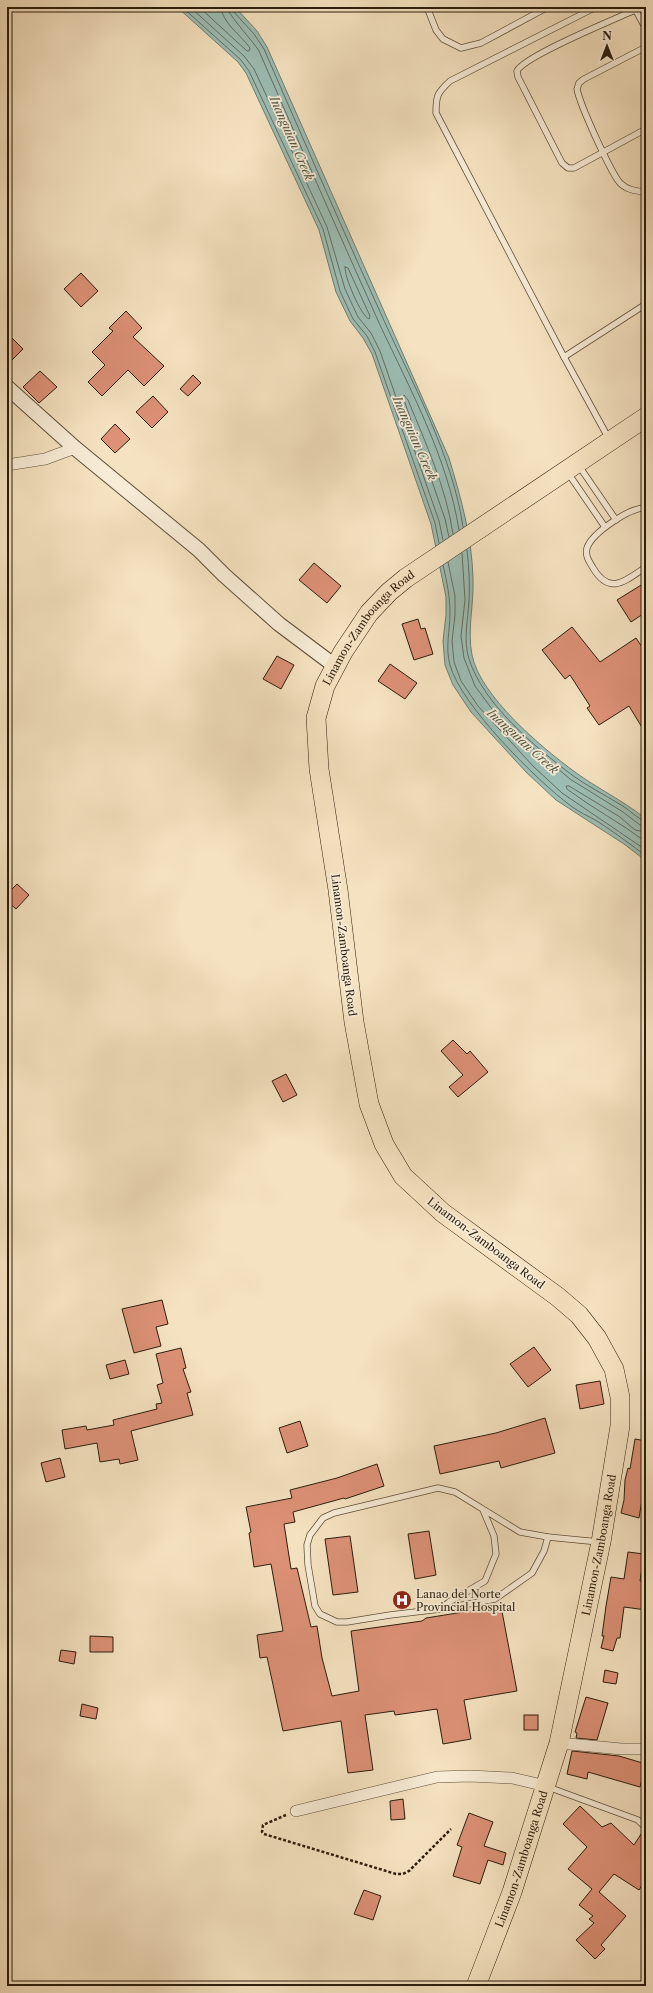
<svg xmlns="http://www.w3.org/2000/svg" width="653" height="1993" viewBox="0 0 653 1993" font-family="'Libre Caslon Text',serif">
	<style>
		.water { fill: #9cbdb4; stroke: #6f7d71 }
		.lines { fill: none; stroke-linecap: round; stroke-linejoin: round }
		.shore { stroke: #646d60; stroke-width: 1 }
		.building { fill: #dd9177; stroke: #2b1d0c }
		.service-casing { stroke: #5e4e39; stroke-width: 7 }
		.minor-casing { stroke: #5e4e39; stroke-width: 12 }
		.tertiary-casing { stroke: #5e4e39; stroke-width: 16 }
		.trunk-casing { stroke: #2b1d0c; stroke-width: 20 }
		.path { stroke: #2b1d0c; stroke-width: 2.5; stroke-dasharray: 3 2; stroke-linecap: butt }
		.service { stroke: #f8ecd6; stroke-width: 5.5 }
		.minor { stroke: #f8ecd6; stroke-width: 11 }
		.tertiary { stroke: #f8ecd6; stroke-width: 14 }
		.trunk { stroke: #f5e2c0; stroke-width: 19 }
		.labels { text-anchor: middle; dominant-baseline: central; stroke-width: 3.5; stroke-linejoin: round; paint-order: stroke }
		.street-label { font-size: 11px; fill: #2b1d0c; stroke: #f8ecd6 }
		.poi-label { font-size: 11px; fill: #2b1d0c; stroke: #f8ecd6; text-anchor: start }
		.water-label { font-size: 12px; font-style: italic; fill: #535547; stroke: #f8ecd6 }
	</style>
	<rect width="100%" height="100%" fill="#f5e2c0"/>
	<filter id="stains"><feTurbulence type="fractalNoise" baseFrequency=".005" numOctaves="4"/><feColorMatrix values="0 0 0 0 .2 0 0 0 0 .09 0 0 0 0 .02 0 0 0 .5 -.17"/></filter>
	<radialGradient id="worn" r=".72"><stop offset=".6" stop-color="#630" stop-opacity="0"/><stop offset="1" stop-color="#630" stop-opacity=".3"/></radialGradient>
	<path class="water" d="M177,7H235L257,31L267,47L449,458C461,498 472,537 473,579C474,605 467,630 472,655C480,696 542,748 575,772C598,789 624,801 646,819V861L624,844L556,800L526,772L471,712L453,685L445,665L443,641L446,615V597L431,524L372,354L363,338L350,321L336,292L319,230L246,73L238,62Z"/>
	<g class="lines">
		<g class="shore">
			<path d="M182,7L241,60L249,71L323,229L340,291L353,319L367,336L375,352L435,523L439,543"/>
			<path d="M190,7L244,56L254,69L327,227L345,289L358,317L371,333L380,351L439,521L443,540"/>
			<path d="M199,7L247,51H249L250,48C242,36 222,23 221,7"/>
			<path d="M227,7C228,15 253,41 259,51C299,143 339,234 380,325C410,389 448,459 459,530"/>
			<path d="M232,7L233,11L254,34L264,49C304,141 344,233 386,325C415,388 453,458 463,527"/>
			<path d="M345,267L348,268L370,316L369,319C361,316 344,276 345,267Z"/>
			<path d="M449,537L445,519L403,397L404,395L408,400C426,444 446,487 453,534"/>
			<path d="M467,550C469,567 470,584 469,601C468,620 463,640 469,659C484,705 534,746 572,775C587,786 605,795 621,805C629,809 638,820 646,821"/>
			<path d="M462,553L465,600L461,636L464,658L475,686L492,709L527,743L570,779L623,812L640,825L646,826"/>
			<path d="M448,562L455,596V615L452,641L454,662L461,681L478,706L533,766L562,793L646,850"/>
			<path d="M443,565C447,582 450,597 450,613C450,631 445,647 450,665C460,704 537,781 571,806C579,812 588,816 597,821C614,832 630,844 646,856"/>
			<path d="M646,832L635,830L620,817L569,786H566L567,789C592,808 621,823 646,842"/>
		</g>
	</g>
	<g class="building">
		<path d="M81,273L98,291L81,307L64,289Z"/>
		<path d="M126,311L142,328L133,337L164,366L144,386L128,370L102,396L88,382L105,365L92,352L113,331L109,328Z"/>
		<path d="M7,333L23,349L7,365Z"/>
		<path d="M40,371L57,387L39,403L23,387Z"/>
		<path d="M193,375L201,383L188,396L180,389Z"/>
		<path d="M153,396L168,412L152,428L136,412Z"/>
		<path d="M115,424L130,439L115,453L101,439Z"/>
		<path d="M314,563L341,586L327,603L299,580Z"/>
		<path d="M646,582V612L631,622L617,600Z"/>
		<path d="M418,619L421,629L425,628L433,654L414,660L402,624Z"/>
		<path d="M572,627L600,662L636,638L646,653V734L629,706L599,725L587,708L590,706L570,675L565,679L542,650Z"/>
		<path d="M277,656L294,665L281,689L263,679Z"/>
		<path d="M390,664L417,683L405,699L378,681Z"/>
		<path d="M17,884L29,895L16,909L7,901V894Z"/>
		<path d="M453,1040L467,1054L470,1051L488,1072L458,1097L449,1087L463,1075L441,1051Z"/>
		<path d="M286,1074L297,1095L283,1102L272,1081Z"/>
		<path d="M162,1300L168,1324L156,1327L161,1346L134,1353L122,1309Z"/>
		<path d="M534,1347L551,1370L528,1387L510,1364Z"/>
		<path d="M181,1348L186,1368L183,1369L191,1392L187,1393L193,1415L131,1431L138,1460L120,1464L119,1459L100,1462L97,1443L65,1449L62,1430L86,1426L87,1430L114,1425L113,1420L157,1409L156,1404L162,1403L157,1385L163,1383L156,1354Z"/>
		<path d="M125,1360L129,1374L110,1379L106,1365Z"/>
		<path d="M600,1381L604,1404L580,1409L576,1385Z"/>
		<path d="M545,1418L555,1453L501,1468L499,1461L440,1474L434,1446L496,1433Z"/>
		<path d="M300,1421L308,1446L287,1453L279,1428Z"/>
		<path d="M635,1439L646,1441V1475L639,1518L621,1513L624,1500L625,1480L628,1468L630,1469Z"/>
		<path d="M60,1458L65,1477L46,1482L41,1463Z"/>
		<path d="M377,1464L384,1486L345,1499L344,1498L293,1512L295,1522L284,1524L291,1569L297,1568L311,1627L317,1626L322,1658L332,1696L359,1691L351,1631L422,1621L426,1618L501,1606L517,1691L464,1700L471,1739L443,1744L437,1709L395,1715L394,1711L365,1715L373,1770L348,1773L341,1721L283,1731L267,1657L260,1658L257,1635L283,1631L271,1564L254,1567L249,1533L251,1532L246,1507L292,1498L290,1490L337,1478Z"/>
		<path d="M429,1531L436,1575L415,1579L408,1534Z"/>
		<path d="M350,1536L358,1592L333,1595L325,1539Z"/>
		<path d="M628,1552L644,1554L640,1581L643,1582L642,1589H646V1610L624,1607L620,1638H617L613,1651L601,1648L604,1636H602L606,1606L611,1577L624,1579Z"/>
		<path d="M90,1636L113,1637V1652H90Z"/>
		<path d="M61,1650L76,1652L74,1664L59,1661Z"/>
		<path d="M605,1670L618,1673L616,1684L603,1682Z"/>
		<path d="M586,1697L608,1703L597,1740L576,1738L577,1733L575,1732Z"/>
		<path d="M82,1704L98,1708L96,1719L80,1716Z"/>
		<rect x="524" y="1715" width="14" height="15"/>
		<path d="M572,1751L619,1756L646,1764L640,1787L588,1772L587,1779L567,1774Z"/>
		<path d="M403,1799L405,1819L391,1820L390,1801Z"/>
		<path d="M580,1806L602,1827L611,1823L634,1845L643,1831L646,1832V1879L639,1890L614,1874L599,1892L626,1916L601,1945L605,1949L595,1959L576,1940L594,1923L589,1919L593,1916L579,1905L592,1889L568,1869L587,1847L563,1824Z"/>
		<path d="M469,1813L493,1822L484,1846L506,1853L503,1865L488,1860L480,1884L453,1876L462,1847L457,1845Z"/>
		<path d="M364,1890L381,1896L373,1920L354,1914Z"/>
	</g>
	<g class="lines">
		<g class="service-casing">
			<g id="service">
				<path d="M427,7L436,30L443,39L461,48L481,43L548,7"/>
				<path d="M596,7L450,81C437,93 436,96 436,113L564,357L609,439"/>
				<path d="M634,7L646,29"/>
				<path d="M635,10C615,19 524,56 517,71L518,77L562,163L568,168H574L646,129"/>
				<path d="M646,47L584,79L579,83L577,89C580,105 610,171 620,183C627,190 636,191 646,192"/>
				<path d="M564,357L646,304"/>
				<path d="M579,466L616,520"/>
				<path d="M568,473L605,527"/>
				<path d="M646,508C630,507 592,533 587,548C585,556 589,561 593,568C610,596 625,581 646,567"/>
				<path d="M483,1510L494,1536L496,1554L485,1581L449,1602L441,1609L390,1615L347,1622H337L320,1614L315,1606L308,1565L307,1545L310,1535L323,1518L334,1513L438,1488L455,1492L520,1532L548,1537L599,1542"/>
				<path d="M441,1609L495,1599L532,1573L544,1551L548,1537"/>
				<path d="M548,1787L638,1820L646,1828"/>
			</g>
		</g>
		<g class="minor-casing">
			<g id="minor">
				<path d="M7,465L45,459L75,448"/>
				<path d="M559,1743L621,1749H646"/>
				<path d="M296,1811L437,1777L470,1776L512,1778L546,1786"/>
			</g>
		</g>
		<g class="tertiary-casing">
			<path id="tertiary" d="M7,387L75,448L199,550L224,575L279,624L335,666"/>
		</g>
		<g class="trunk-casing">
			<g id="trunk">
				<path id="s1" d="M476,1986L512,1892L559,1743L601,1542L620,1426V1397L614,1369L597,1338L579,1315L558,1297L443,1213L403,1176L384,1144L369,1104L354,1022L338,890L319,769L316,718L325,686L343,652L369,613L389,592L406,578L646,417"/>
			</g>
		</g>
		<path class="path" d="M286,1815L263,1825L262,1832L264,1834L396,1874H403L409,1871L451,1829"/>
		<use href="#service" class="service"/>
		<use href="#minor" class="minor"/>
		<use href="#tertiary" class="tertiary"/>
		<use href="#trunk" class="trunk"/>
	</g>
	<defs>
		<g id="hospital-disc" transform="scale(1)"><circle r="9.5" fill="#8f2418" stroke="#f8ecd6"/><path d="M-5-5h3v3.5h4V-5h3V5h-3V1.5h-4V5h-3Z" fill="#fff"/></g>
	</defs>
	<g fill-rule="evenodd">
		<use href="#hospital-disc" x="402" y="1600"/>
	</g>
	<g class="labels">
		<g class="street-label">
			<text stroke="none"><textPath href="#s1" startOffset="1503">Linamon-Zamboanga Road</textPath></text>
			<text transform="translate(344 945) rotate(83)">Linamon-Zamboanga Road</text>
			<text transform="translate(486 1243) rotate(37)">Linamon-Zamboanga Road</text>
			<text stroke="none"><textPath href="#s1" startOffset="459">Linamon-Zamboanga Road</textPath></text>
			<text stroke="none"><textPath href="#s1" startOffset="135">Linamon-Zamboanga Road</textPath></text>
		</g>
		<g class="poi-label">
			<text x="416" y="1594">Lanao del Norte<tspan x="416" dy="13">Provincial Hospital</tspan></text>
		</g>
		<g class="water-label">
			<text transform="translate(292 138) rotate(66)">Inanguian Creek</text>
			<text transform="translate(415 438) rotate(66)">Inanguian Creek</text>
			<text transform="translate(523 741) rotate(42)">Inanguian Creek</text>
		</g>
	</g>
	<rect width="653" height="1993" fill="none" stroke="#f5e2c0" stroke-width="24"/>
	<rect x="8" y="8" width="637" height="1977" fill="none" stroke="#2b1d0c" stroke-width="2"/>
	<rect x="12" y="12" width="629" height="1969" fill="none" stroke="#2b1d0c"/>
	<g transform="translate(607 46)" stroke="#f8ecd6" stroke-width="3" paint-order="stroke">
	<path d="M0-3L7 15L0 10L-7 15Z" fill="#2b1d0c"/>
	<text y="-6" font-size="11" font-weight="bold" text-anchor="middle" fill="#2b1d0c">N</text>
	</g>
	<rect width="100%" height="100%" filter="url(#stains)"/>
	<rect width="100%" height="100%" fill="url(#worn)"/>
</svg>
